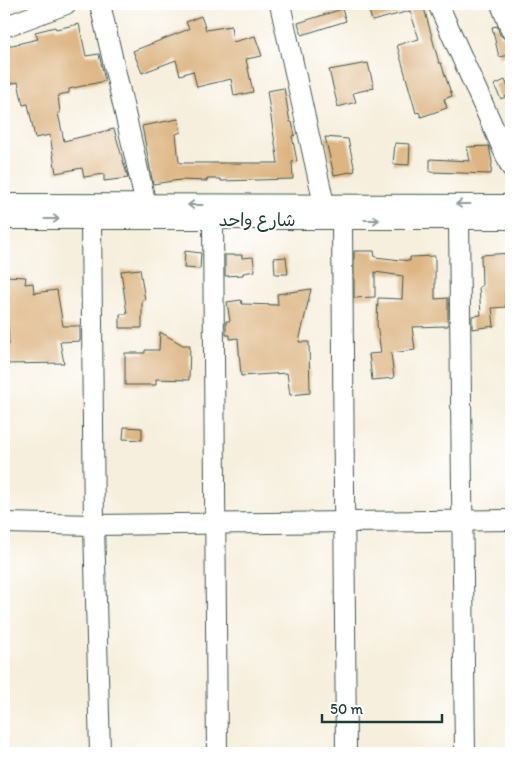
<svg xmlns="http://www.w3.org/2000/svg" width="515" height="757" viewBox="0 0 515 757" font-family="Itim,'Playpen Sans Arabic',sans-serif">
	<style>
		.building { fill: #ddb582 }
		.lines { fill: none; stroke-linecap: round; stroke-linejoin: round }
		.minor-casing { stroke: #3f584d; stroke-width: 22 }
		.minor { stroke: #fff; stroke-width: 20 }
		.oneway { stroke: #8f9e9a }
		.labels { text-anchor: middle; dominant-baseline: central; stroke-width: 4.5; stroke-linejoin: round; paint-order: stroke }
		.street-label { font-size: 18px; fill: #1f3d34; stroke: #fff }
	</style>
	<rect width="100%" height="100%" fill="#fff"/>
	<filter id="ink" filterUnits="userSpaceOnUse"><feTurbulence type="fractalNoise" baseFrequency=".02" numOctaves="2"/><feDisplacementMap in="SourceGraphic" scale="10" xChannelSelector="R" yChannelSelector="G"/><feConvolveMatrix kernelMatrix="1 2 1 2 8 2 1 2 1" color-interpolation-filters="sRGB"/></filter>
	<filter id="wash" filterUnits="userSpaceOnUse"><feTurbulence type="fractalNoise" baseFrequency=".0096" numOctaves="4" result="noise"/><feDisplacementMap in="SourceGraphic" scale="20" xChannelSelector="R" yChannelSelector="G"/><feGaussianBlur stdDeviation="1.12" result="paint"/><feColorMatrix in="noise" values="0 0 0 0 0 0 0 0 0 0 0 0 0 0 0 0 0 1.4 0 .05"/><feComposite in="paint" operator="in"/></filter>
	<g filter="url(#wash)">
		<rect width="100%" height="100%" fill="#f6efdd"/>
		<g id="blocks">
			<g class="building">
				<path d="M367,4H423L439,63H441L452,96L444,99L447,108L421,117L419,112L416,113L397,45L419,39L410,11L372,21Z"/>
				<path d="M342,9L346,21L302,35L298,23Z"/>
				<path d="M201,16L206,30L231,26L233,42L255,36L262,56L246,59L253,92L234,96L231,79L197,87L193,71L180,75L176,60L142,73L133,51L189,29L186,22Z"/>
				<path d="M79,24L86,56L99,54L105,81L69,89V93L58,95L60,113H58L64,141L114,129L128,178L104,181V174L84,177L82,168L56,173L50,135L35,138L28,104L23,105L18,82L4,85V47L38,39L35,32L55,27L56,29Z"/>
				<path d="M497,26L500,35L508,41L511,55L499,57L492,27Z"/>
				<path d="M368,63L374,88L353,93L356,102L338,107L329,70Z"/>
				<path d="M505,80L511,94L501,99L494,85Z"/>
				<path d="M284,88L290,122H292L295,135L292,136L297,161L292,162L293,179L221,181V179H207V181L180,180L153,184L142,126L178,119L181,132L176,134L179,162L181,163H278L267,91Z"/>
				<path d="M325,137L348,139L355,171L334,175Z"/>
				<path d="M395,143L410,144L409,165L393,164Z"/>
				<path d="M489,146L492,162L491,174L430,172V159L470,161L467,147Z"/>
				<path d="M185,251L201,253L200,269L184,268Z"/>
				<path d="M354,251H374L375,257L410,261V257L435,256V299L448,298V326L412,327L415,350L391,353L394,378L372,380L369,354L381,353L377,324L378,298L402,299L403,276L375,272V297L354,298Z"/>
				<path d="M511,253V293L505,294L506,307L492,308L494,326L472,329V316L481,315L479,287L482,286L481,255Z"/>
				<path d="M225,255H242V258L253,257L255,271L243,273V275L225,276Z"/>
				<path d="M286,257L288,274H275L274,258Z"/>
				<path d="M140,269L145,300H142V328H120V314H127L121,271Z"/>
				<path d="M4,276L26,277L25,284L33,283L34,293L57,290L63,326H80V341L60,342L64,363L4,364V345H9L7,315H4Z"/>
				<path d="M311,289L299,342H309L310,393L290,395L287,373L241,376L238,338L230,339V335H226V321H230L227,302L241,300L242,304L278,305L277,294Z"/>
				<path d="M160,332L183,345H190L189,380L156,379V385H125V353H145V350H159Z"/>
				<path d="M124,427L142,428V440L123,439Z"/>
			</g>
		</g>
	</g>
	<g filter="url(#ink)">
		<use href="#blocks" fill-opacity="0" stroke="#3f584d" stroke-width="1"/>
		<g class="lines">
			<g class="minor-casing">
				<g id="minor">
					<path d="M100,4L146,205"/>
					<path d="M280,4L324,204"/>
					<path d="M438,4L511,167"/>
					<path d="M501,4L511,30"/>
					<path d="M4,27L66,4"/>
					<path d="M4,204L511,205"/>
					<path d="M4,219H511"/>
					<path d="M91,219L94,525L100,753"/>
					<path d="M213,220L217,753"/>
					<path d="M342,220L346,753"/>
					<path d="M459,220L465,753"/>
					<path d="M4,523L94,525L511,520"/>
				</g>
			</g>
			<use href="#minor" class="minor"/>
		</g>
		<defs><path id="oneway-shaft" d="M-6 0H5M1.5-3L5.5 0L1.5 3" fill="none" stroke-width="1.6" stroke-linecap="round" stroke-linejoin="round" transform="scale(1.25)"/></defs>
		<g class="oneway">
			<use href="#oneway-shaft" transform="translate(463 204) rotate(-180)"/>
			<use href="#oneway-shaft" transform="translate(195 205) rotate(-180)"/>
			<use href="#oneway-shaft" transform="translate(52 219)"/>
			<use href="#oneway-shaft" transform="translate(372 220)"/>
		</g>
	</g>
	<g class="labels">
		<g class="street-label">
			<text x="257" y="220">شارع واحد</text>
		</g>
	</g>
	<rect width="515" height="757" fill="none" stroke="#fff" stroke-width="20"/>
	<path d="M322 714v8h120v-8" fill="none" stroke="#1f3d34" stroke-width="2.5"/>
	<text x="330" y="714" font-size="15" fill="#1f3d34" stroke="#ffffff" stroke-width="4" paint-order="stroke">50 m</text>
</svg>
